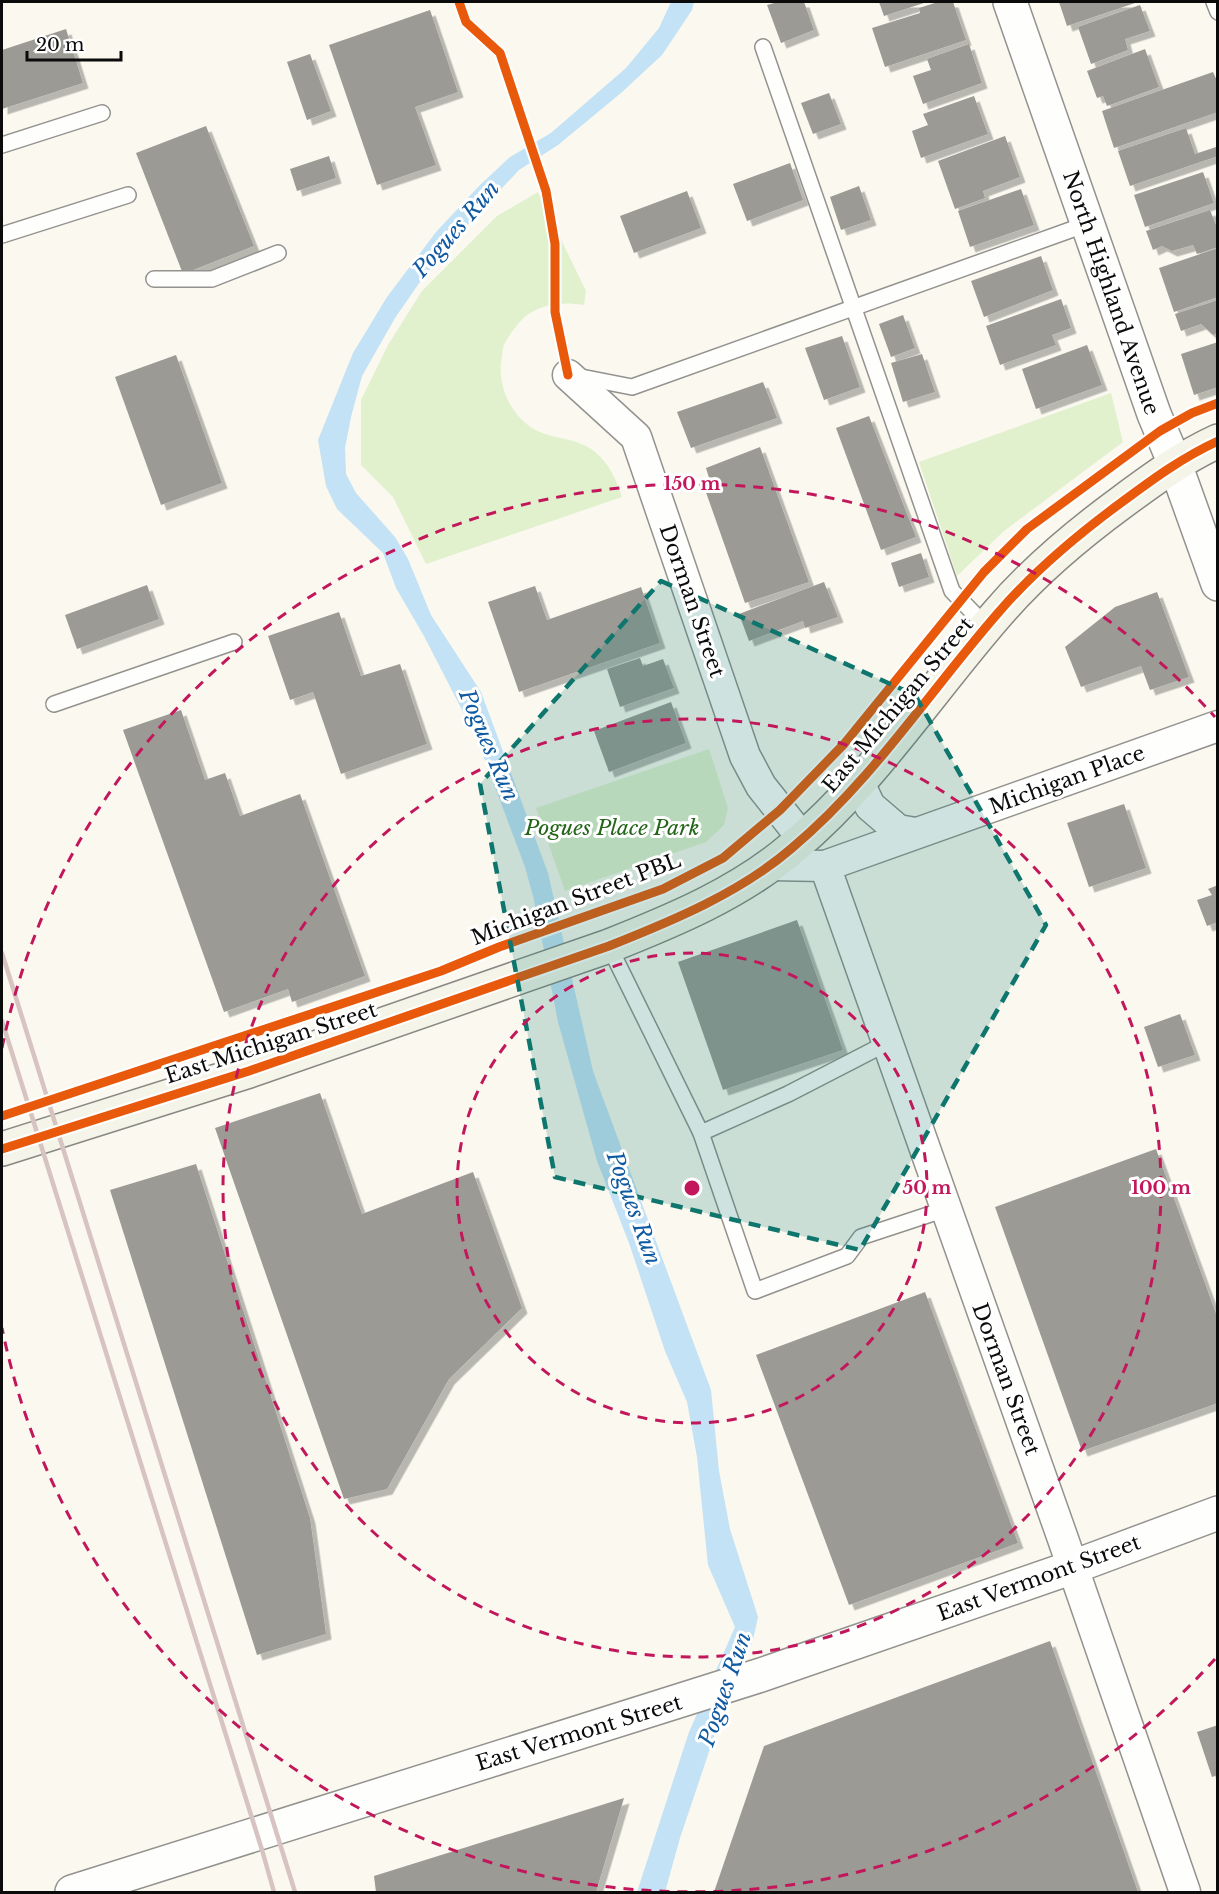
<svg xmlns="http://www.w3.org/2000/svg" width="1219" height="1894" viewBox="0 0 1219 1894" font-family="'Libre Baskerville',serif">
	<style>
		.green { fill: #e1f1cd }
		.water { fill: #c3e2f6 }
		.building { fill: #9c9a95; filter: url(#shadow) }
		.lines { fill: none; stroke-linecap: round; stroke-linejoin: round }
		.service-casing { stroke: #93928e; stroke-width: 18 }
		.minor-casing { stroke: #93928e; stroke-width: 33 }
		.tertiary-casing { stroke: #93928e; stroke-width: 36 }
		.secondary-casing { stroke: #898884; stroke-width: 36 }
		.service { stroke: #fefefd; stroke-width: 15 }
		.minor { stroke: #fefefd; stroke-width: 30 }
		.tertiary { stroke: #fefefd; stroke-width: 33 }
		.secondary { stroke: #f4f4e8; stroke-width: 33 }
		.rail { stroke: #d7c3c2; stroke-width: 4.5 }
		.cycleway-casing { stroke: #fff; stroke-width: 13 }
		.cycleway { stroke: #e8590c; stroke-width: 9 }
		.marked { fill: #0f766e; fill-opacity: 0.2; stroke: #0f766e; stroke-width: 4.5; stroke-dasharray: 12 8; stroke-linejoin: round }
		.ring { fill: none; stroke: #c2185b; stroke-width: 3; stroke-dasharray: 10 8 }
		.labels { text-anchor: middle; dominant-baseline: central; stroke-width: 6; stroke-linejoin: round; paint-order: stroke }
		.street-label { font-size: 21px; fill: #0b0b0b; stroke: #fff }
		.park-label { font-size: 21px; font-style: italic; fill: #256519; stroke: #fff }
		.water-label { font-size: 22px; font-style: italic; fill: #105aa2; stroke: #fff }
		.centre { fill: #c2185b; stroke: #fff; stroke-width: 3 }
		.ring-label { font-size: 18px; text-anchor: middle; font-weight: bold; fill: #c2185b; stroke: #fff; stroke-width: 6; stroke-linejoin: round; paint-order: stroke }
	</style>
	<defs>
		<filter id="shadow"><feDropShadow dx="5.5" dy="5.5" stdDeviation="0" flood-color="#0004"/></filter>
	</defs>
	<rect width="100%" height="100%" fill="#faf8ef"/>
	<g class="green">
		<path d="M538,192L586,291L584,305C563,302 546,303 527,315C521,319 504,341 503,348C502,352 502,358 501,362C498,390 514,422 542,433C559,439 578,439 594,451C609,463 616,479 622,497L426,564L393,497L361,465V400L388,345L422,291L497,216Z"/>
		<path d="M1111,393L1123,442L1004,531L957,576L919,462Z"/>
		<path d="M709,749L728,808L724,825L706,842L565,891L536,808Z"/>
	</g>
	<path class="water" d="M671,2H694L692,10L662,55L621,93L558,145L519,170L459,234L422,279L395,318L362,376L351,417L345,448L346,474L356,493L395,537L408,559L431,615L481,692L548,873L593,1071L711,1390L719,1471L730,1529L758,1617L753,1640L716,1731L680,1838L665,1892H637L689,1732L735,1627L708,1565L697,1457L687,1402L665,1351L629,1243L597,1161L558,1022L534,900L525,867L477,739L424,636L396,588L383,553L337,509L326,486L318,440L353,353L387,297L436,232L479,186L510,157L551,133L626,68L659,28Z"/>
	<g class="building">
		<path d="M778,2H804L814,30L781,43L767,5Z"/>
		<path d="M879,2H927L884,16Z"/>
		<path d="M938,2H953L966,40L885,67L872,28L920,13L919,8Z"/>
		<path d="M1059,2H1138L1067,26Z"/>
		<path d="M1140,5L1150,31L1125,39L1128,50L1091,64L1078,27Z"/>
		<path d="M430,10L458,92L415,107L436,165L377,185L329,45Z"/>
		<path d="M66,29L83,83L2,109V50Z"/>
		<path d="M969,44L982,83L923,104L913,76L931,70L927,59Z"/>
		<path d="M1145,49L1159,87L1107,106L1103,96L1097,98L1087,71Z"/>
		<path d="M310,54L331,111L307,120L287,62Z"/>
		<path d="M1213,72L1218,83V112L1114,148L1102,111Z"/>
		<path d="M829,93L841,124L813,134L801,103Z"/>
		<path d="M974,96L988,134L921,158L912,131L928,125L923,114Z"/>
		<path d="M206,126L254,246L183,274L136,153Z"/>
		<path d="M1186,128L1195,154L1216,147L1218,156L1130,186L1118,151Z"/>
		<path d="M1005,136L1020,177L983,191L985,198L955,209L938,161Z"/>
		<path d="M329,156L336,178L297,191L290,169Z"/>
		<path d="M790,163L803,200L747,221L733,184Z"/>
		<path d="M1203,172L1214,203L1145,227L1134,195Z"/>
		<path d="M859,186L871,220L841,230L830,197Z"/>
		<path d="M1021,189L1034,225L970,247L958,211Z"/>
		<path d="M687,191L701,228L634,253L620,216Z"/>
		<path d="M1210,210L1218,230V247L1197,254L1193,245L1172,251L1162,246L1153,250L1146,231Z"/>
		<path d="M1218,248V297L1174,312L1159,268Z"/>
		<path d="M1041,256L1053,290L984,317L971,281Z"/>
		<path d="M1061,299L1071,328L1052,335L1056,345L1000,365L986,326Z"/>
		<path d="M1218,300V333L1213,335L1201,324L1181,331L1175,314Z"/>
		<path d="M903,315L915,348L891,357L879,324Z"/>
		<path d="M842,336L860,387L824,400L805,348Z"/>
		<path d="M1218,342V387L1194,395L1181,354Z"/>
		<path d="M1087,345L1102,385L1036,409L1022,369Z"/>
		<path d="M922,354L935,392L903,402L891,363Z"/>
		<path d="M176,355L222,483L161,505L115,377Z"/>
		<path d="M763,382L777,418L691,448L677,412Z"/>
		<path d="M869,416L916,537L881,550L836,428Z"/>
		<path d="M760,447L809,582L745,603L702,481L709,478L706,468Z"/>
		<path d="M921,553L929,577L899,587L891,563Z"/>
		<path d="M824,582L838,617L805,628L803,621L749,641L739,614Z"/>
		<path d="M147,585L159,619L77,649L65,615Z"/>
		<path d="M535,586L547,620L641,587L660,643L519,692L488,602Z"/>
		<path d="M1157,592L1189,677L1150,690L1141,666L1081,687L1065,647L1115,607Z"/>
		<path d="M339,612L361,676L400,664L427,744L341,774L313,692L290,700L268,636Z"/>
		<path d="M640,658L643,666L663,659L674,688L620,707L607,669Z"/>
		<path d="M671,702L686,743L609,772L594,731Z"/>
		<path d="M181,710L205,780L225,773L240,816L300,794L365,976L292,1002L288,989L224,1012L123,730Z"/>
		<path d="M1124,804L1146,868L1089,887L1067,823Z"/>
		<path d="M1218,885V922L1207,926L1197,900L1212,895L1208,889Z"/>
		<path d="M797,920L843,1050L723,1090L678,962Z"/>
		<path d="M1180,1014L1195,1055L1158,1067L1144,1027Z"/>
		<path d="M320,1093L362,1214L473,1172L522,1308L449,1379L387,1489L344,1499L215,1128Z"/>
		<path d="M1156,1149L1218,1319V1403L1082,1451L995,1207Z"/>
		<path d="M196,1164L310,1518L326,1634L257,1655L110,1190Z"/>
		<path d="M925,1292L1018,1543L849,1605L756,1355Z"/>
		<path d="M1050,1641L1138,1892H714L764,1746Z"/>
		<path d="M1218,1725V1775L1212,1777L1197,1732Z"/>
		<path d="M624,1798L596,1892H376L374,1876Z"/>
	</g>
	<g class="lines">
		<g class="service-casing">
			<g id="service">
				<path d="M1214,2L1218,12"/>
				<path d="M763,47L952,591L987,627"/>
				<path d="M2,145L102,113"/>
				<path d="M2,235L128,195"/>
				<path d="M154,279H212L278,253"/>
				<path d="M576,376L632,387L1087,224"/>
				<path d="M54,704L234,642"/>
				<path d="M609,946L701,1133L788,1094L887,1043"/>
				<path d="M701,1133L755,1291L847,1256L861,1237L946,1209"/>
			</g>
		</g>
		<g class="minor-casing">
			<g id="minor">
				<path d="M568,375L636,437L745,756L761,786L803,839"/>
				<path d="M859,783L870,806L898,830L915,833"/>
				<path d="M771,865L825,866L1218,726"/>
				<path d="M825,866L1063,1539L1185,1892"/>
			</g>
		</g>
		<g class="tertiary-casing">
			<g id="tertiary">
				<path d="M1010,2L1154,414L1175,464L1218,584"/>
				<path d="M72,1892L761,1675L1073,1567L1218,1513"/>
			</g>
		</g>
		<g class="secondary-casing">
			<path id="secondary" d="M2,1149L249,1071L609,946C672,921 740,893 792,848C873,780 929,692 998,613C1034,571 1077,535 1122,502C1153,479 1183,457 1218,441"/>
		</g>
		<use href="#service" class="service"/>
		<use href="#minor" class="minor"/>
		<use href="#tertiary" class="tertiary"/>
		<use href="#secondary" class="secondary"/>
		<g class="rail">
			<path d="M2,953L295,1892"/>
			<path d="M2,1021L262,1850L274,1892"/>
		</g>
		<g class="cycleway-casing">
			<g id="cycleway">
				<path d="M459,2L466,22L500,53L546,191L555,244V312L568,375"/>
				<path d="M2,1116L441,971L499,947L663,889L723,858L780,810L844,744L984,572L1027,529L1160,431L1192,413L1218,403"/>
				<path d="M2,1149L249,1071L609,946C672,921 740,893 792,848C873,780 929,692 998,613C1034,571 1077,535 1122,502C1153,479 1183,457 1218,441"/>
			</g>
		</g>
		<use href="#cycleway" class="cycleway"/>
	</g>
	<path class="marked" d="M661,581L915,695L1046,925L860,1250L555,1177L480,784Z"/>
	<g class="ring">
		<circle cx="692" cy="1188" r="235"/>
		<circle cx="692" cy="1188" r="469"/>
		<path d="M1215 1659A704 704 0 0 1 2 1328M2 1048A704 704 0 0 1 1215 717"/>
	</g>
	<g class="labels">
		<g class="street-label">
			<text transform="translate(1111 293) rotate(71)">North Highland Avenue</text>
			<text transform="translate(692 601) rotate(71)">Dorman Street</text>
			<text transform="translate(898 705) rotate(-50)">East Michigan Street</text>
			<text transform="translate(1067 780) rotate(-20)">Michigan Place</text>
			<text transform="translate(576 899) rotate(-21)">Michigan Street PBL</text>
			<text transform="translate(271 1043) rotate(-18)">East Michigan Street</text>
			<text transform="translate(1006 1379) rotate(70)">Dorman Street</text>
			<text transform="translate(1039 1578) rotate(-20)">East Vermont Street</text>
			<text transform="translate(579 1733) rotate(-17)">East Vermont Street</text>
		</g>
		<g class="park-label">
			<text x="612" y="828">Pogues Place Park</text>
		</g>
		<g class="water-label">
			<text transform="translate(456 229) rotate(-49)">Pogues Run</text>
			<text transform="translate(489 745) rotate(67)">Pogues Run</text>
			<text transform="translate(634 1208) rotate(70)">Pogues Run</text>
			<text transform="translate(725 1689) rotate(-71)">Pogues Run</text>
		</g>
	</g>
	<circle cx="692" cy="1188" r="9" class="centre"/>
	<g class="ring-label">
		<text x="692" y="490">150 m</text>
		<text x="927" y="1194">50 m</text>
		<text x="1161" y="1194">100 m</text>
	</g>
	<rect width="1219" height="1894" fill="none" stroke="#0b0b0b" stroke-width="6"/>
	<path d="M27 51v9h94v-9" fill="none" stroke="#0b0b0b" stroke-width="3"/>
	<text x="36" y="51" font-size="18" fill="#0b0b0b" stroke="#ffffff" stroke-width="4.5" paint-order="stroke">20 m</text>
</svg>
